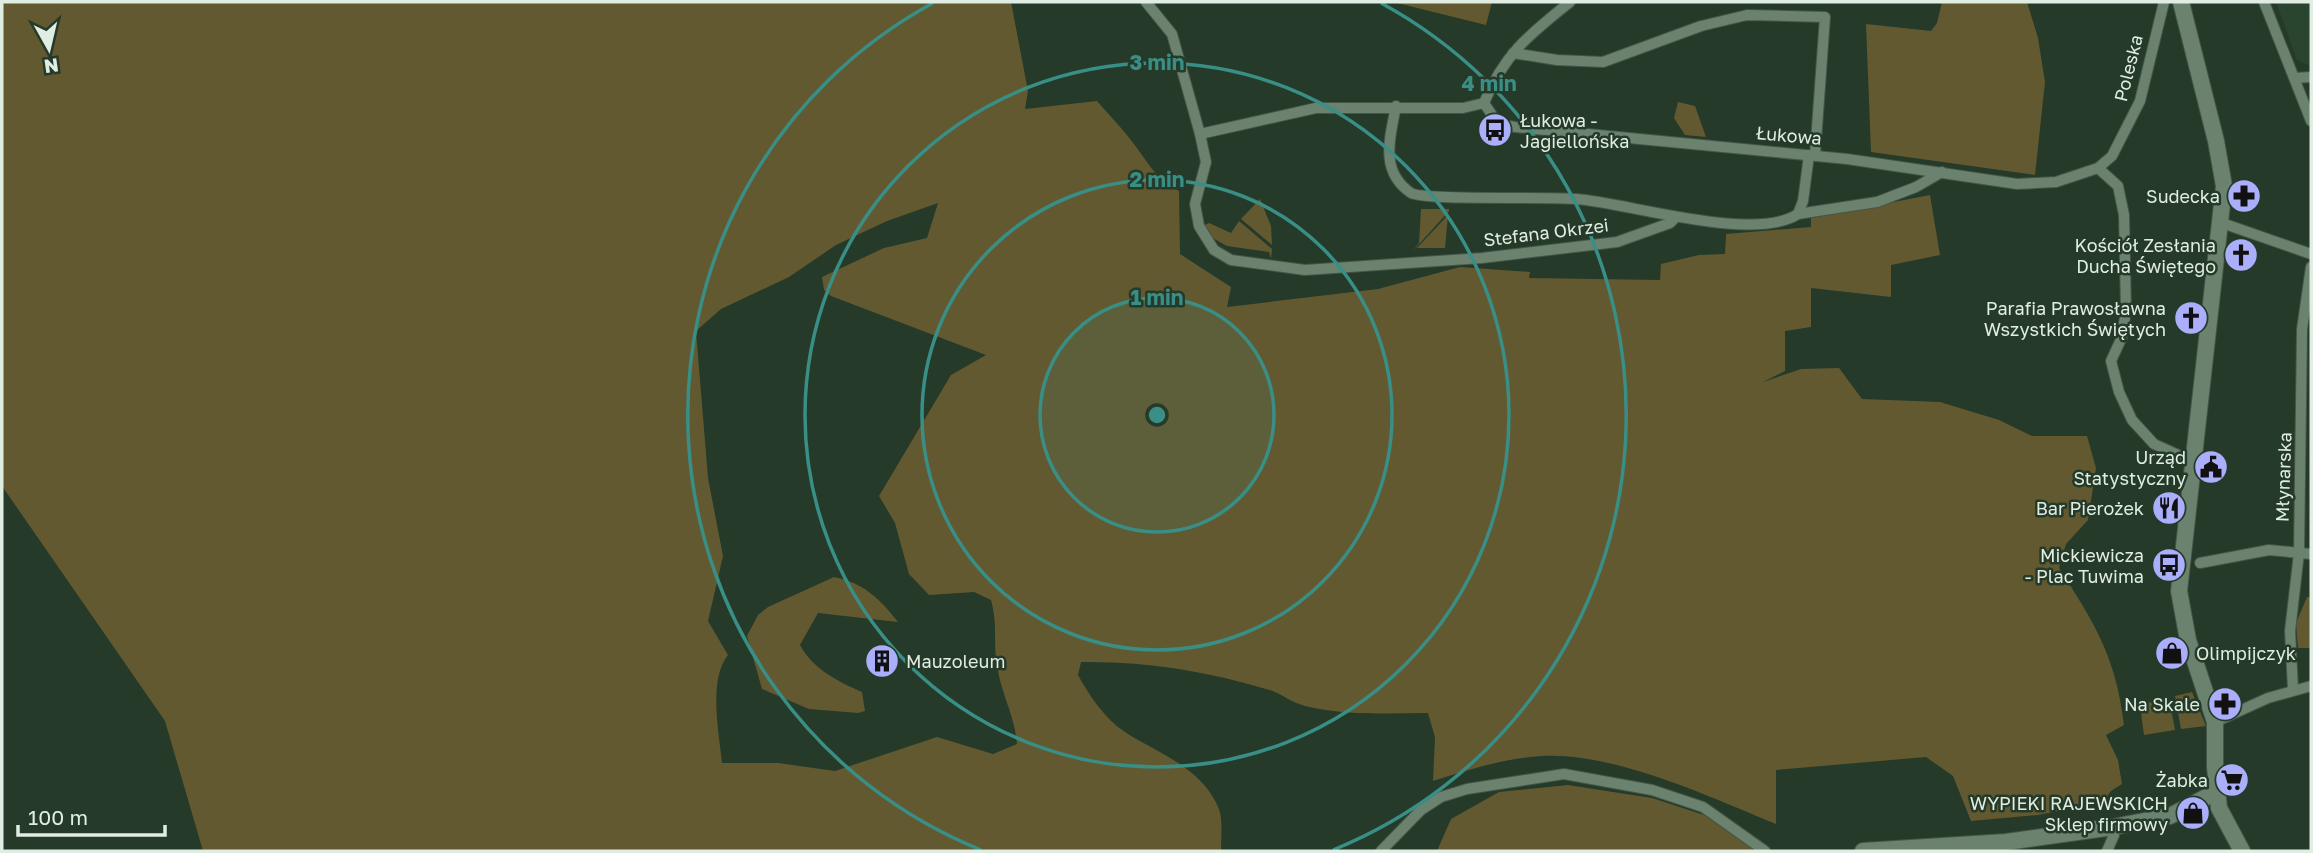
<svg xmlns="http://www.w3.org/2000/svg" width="2313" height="853" viewBox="0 0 2313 853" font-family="'Golos Text',sans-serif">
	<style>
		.built { fill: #29452f }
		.green { fill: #625931; fill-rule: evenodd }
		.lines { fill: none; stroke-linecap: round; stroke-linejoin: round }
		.street-casing { stroke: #445648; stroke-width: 12 }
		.secondary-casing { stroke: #445648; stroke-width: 18 }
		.street { stroke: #6b826f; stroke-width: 10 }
		.secondary { stroke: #6b826f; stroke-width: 16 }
		.ring { fill: none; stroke: #398e85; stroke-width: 3.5 }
		.labels { text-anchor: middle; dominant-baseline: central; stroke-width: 5; stroke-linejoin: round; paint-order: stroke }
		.street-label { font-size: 18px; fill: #e0ede2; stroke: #253a29 }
		.poi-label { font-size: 18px; fill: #e0ede2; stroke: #253a29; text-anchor: end }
		.centre { fill: #398e85; stroke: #253a29; stroke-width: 3.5 }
		.ring-label { font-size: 21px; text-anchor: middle; font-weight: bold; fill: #398e85; stroke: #253a29; stroke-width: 5; stroke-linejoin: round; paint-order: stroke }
	</style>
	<rect width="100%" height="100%" fill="#253a29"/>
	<path class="built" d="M2276,2H2311V66L2297,60Z"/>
	<g class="green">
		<path d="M2,2H1011L1028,91L1025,109L1097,101C1109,115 1123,129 1134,144C1149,164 1156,179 1179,191L1180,254L1231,287L1227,307L1378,289L1460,267L1530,272L1529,278L1660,280L1661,264L1699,255L1725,254L1726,234L1811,227V218L1930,195L1940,255L1891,265V297L1811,288V327L1785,331V371L1763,382L1801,369L1839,368L1862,399L1940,402L1999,420L2032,436H2087L2096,468L2088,520L2066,544L2059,568C2095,624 2116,657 2124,725L2106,735L2118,760L2122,784L2111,791L2103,802L2038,815L1971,821L1953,776L1926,757L1776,770V824C1710,797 1614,752 1542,756C1504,758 1469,770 1433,781L1435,737L1428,713C1387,713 1345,716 1305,706C1291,703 1280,692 1266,689C1206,671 1144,661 1081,662L1078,675C1089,695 1105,719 1125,732C1159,754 1202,767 1219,809C1223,820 1221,839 1221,851H203L165,721L2,486ZM938,203L927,238L884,248L822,277L824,290L831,296L986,355L951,375L879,496L895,523L909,574L929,595L974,592L991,600C998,626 993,642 997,665C1001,694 1015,716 1017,744L993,754L937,737L835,771L778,763H722C719,732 708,680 728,655L708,621L723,556L708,478L696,331L721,309L789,277L836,245L887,221Z"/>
		<path d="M1393,2H1492L1486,25Z"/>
		<path d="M1942,2H2027L2038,38L2045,82L2035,175L1871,152L1866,24L1931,31L1937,23Z"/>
		<path d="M1678,102L1695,106L1706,137L1685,135L1674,118Z"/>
		<path d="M1260,199L1271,226L1272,245L1241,219Z"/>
		<path d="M1421,209H1449V211L1412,252L1419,243Z"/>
		<path d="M1448,215L1445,248H1417Z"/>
		<path d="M1239,221L1272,249L1271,259L1269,252L1227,246L1209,236L1203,226L1209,223L1231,233Z"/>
		<path d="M834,577C864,583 880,599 898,622L818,613L800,645C813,669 837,681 862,692L865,711L858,713L809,709L762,689L747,636L758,615L768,607Z"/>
		<path d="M2307,597H2311V648H2298L2296,623Z"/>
		<path d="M2192,692L2206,726L2181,729L2175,696Z"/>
		<path d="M2169,698L2175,730L2144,735L2141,713L2147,703Z"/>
		<path d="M1568,785L1652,798L1704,815L1758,851H1437L1451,819L1499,792Z"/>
	</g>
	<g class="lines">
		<g class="street-casing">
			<g id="street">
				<path d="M1146,2L1172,34L1200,134L1206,162L1195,204L1199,226L1214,250L1231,260L1305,270L1482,258L1617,242L1670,223L1675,218"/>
				<path d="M2264,2L2311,121"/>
				<path d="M1513,53L1557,60L1603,62L1701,26L1747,15L1825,17L1815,155"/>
				<path d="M2295,78L2311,77"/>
				<path d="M1484,103L1498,124L1515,127L1847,159L2017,184L2056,182L2098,168L2112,156L2140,101L2164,2"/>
				<path d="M1484,103C1504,54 1530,34 1570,2"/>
				<path d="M1396,106C1390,138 1379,171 1411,193C1424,201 1550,196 1577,199C1628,203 1754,243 1798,214L1803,201L1809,155"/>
				<path d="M1200,134L1316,108H1463L1484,103"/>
				<path d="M2098,168L2118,186L2124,215L2126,310L2122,337L2111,361L2119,392L2132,420L2154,444L2194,462"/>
				<path d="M1798,214L1877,202L1916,187L1942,172"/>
				<path d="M2222,223L2311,254"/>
				<path d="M2200,563L2269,550L2311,554"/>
				<path d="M2293,689L2290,631L2299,553L2302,329L2311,267"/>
				<path d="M2215,722L2268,698L2311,686"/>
				<path d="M1381,851L1421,810L1441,797L1467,789L1564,774L1652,790L1703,807L1765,851"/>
				<path d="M2107,851L2114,835L2113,827"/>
			</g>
		</g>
		<g class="secondary-casing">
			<g id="secondary">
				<path d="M2181,2L2216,141L2224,186L2179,591L2188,640L2215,722V767L2219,808L2242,851"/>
				<path d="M1863,851L2006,842L2113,827L2170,816L2216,792"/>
			</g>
		</g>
		<use href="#street" class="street"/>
		<use href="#secondary" class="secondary"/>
	</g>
	<circle cx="1157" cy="415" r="117" fill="#398e85" fill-opacity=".12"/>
	<g class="ring">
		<circle cx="1157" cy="415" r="117"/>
		<circle cx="1157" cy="415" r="235"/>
		<circle cx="1157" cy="415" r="352"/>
		<path d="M981 850A469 469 0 0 1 933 3M1381 3A469 469 0 0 1 1333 850"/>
	</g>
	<defs>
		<g id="bus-disc" transform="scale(1.75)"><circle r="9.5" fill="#abaffb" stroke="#253a29"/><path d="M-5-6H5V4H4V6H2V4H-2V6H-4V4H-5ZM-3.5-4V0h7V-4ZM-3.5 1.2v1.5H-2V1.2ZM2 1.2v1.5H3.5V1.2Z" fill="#111"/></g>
		<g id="pharmacy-disc" transform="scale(1.75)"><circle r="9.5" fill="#abaffb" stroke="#253a29"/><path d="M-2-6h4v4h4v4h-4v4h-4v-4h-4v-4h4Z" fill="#111"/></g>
		<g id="church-disc" transform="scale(1.75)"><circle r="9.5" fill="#abaffb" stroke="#253a29"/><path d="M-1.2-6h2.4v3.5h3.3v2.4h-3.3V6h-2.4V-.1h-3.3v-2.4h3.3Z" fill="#111"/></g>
		<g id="civic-disc" transform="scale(1.75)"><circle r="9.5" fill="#abaffb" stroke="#253a29"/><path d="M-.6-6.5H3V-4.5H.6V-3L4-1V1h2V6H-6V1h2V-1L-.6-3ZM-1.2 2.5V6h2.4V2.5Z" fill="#111"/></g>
		<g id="restaurant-disc" transform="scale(1.75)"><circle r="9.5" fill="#abaffb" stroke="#253a29"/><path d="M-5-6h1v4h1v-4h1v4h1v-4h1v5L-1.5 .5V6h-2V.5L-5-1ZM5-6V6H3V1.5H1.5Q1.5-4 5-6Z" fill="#111"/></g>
		<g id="shop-disc" transform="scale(1.75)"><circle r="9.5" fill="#abaffb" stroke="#253a29"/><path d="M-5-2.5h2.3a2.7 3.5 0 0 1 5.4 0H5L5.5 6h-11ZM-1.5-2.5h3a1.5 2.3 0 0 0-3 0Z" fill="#111"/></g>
		<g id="building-disc" transform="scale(1.75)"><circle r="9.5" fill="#abaffb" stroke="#253a29"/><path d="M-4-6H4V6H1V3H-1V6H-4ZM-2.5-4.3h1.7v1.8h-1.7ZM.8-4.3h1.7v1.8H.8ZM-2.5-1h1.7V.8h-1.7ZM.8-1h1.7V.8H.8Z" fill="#111"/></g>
		<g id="supermarket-disc" transform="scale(1.75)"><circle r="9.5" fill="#abaffb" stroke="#253a29"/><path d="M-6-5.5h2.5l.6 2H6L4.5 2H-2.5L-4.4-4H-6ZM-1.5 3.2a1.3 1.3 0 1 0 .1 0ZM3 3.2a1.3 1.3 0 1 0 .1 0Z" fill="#111"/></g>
	</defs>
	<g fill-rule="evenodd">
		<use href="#bus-disc" x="1495" y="130"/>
		<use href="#pharmacy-disc" x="2244" y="196"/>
		<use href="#church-disc" x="2241" y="255"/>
		<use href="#church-disc" x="2191" y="318"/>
		<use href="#civic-disc" x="2211" y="467"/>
		<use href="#restaurant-disc" x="2169" y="508"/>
		<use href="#bus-disc" x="2169" y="565"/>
		<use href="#shop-disc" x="2172" y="653"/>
		<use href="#building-disc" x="882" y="661"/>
		<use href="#pharmacy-disc" x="2225" y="704"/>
		<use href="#supermarket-disc" x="2232" y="780"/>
		<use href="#shop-disc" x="2193" y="813"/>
	</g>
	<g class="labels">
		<g class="street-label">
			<text transform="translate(2128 68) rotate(-76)">Poleska</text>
			<text transform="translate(1789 135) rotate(5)">Łukowa</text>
			<text transform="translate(1546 232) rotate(-7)">Stefana Okrzei</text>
			<text transform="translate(2283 477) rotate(-88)">Młynarska</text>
		</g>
		<g class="poi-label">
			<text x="1520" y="120" text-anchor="start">Łukowa -<tspan x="1520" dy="21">Jagiellońska</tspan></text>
			<text x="2220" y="196">Sudecka</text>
			<text x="2216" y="245">Kościół Zesłania<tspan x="2216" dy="21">Ducha Świętego</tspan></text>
			<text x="2166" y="308">Parafia Prawosławna<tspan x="2166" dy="21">Wszystkich Świętych</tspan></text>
			<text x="2186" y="457">Urząd<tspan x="2186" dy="21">Statystyczny</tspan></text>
			<text x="2144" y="508">Bar Pierożek</text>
			<text x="2144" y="555">Mickiewicza<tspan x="2144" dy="21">- Plac Tuwima</tspan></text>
			<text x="2196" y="653" text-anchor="start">Olimpijczyk</text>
			<text x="906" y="661" text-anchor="start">Mauzoleum</text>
			<text x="2200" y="704">Na Skale</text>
			<text x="2208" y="780">Żabka</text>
			<text x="2168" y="803">WYPIEKI RAJEWSKICH<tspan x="2168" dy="21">Sklep firmowy</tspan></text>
		</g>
	</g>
	<circle cx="1157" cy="415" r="10" class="centre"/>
	<g class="ring-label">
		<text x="1157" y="70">3 min</text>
		<text x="1489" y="91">4 min</text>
		<text x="1157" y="187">2 min</text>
		<text x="1157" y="305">1 min</text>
	</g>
	<rect width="2313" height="853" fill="none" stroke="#e0ede2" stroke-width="7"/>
	<g transform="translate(49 49) rotate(172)" stroke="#253a29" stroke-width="5" paint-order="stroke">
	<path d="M0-5L12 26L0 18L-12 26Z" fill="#e0ede2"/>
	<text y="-10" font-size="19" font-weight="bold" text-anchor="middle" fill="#e0ede2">N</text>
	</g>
	<path d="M18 825v10h147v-10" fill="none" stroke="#e0ede2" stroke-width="3.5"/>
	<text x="28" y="825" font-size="21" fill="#e0ede2" stroke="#253a29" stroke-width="5" paint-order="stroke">100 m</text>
</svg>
